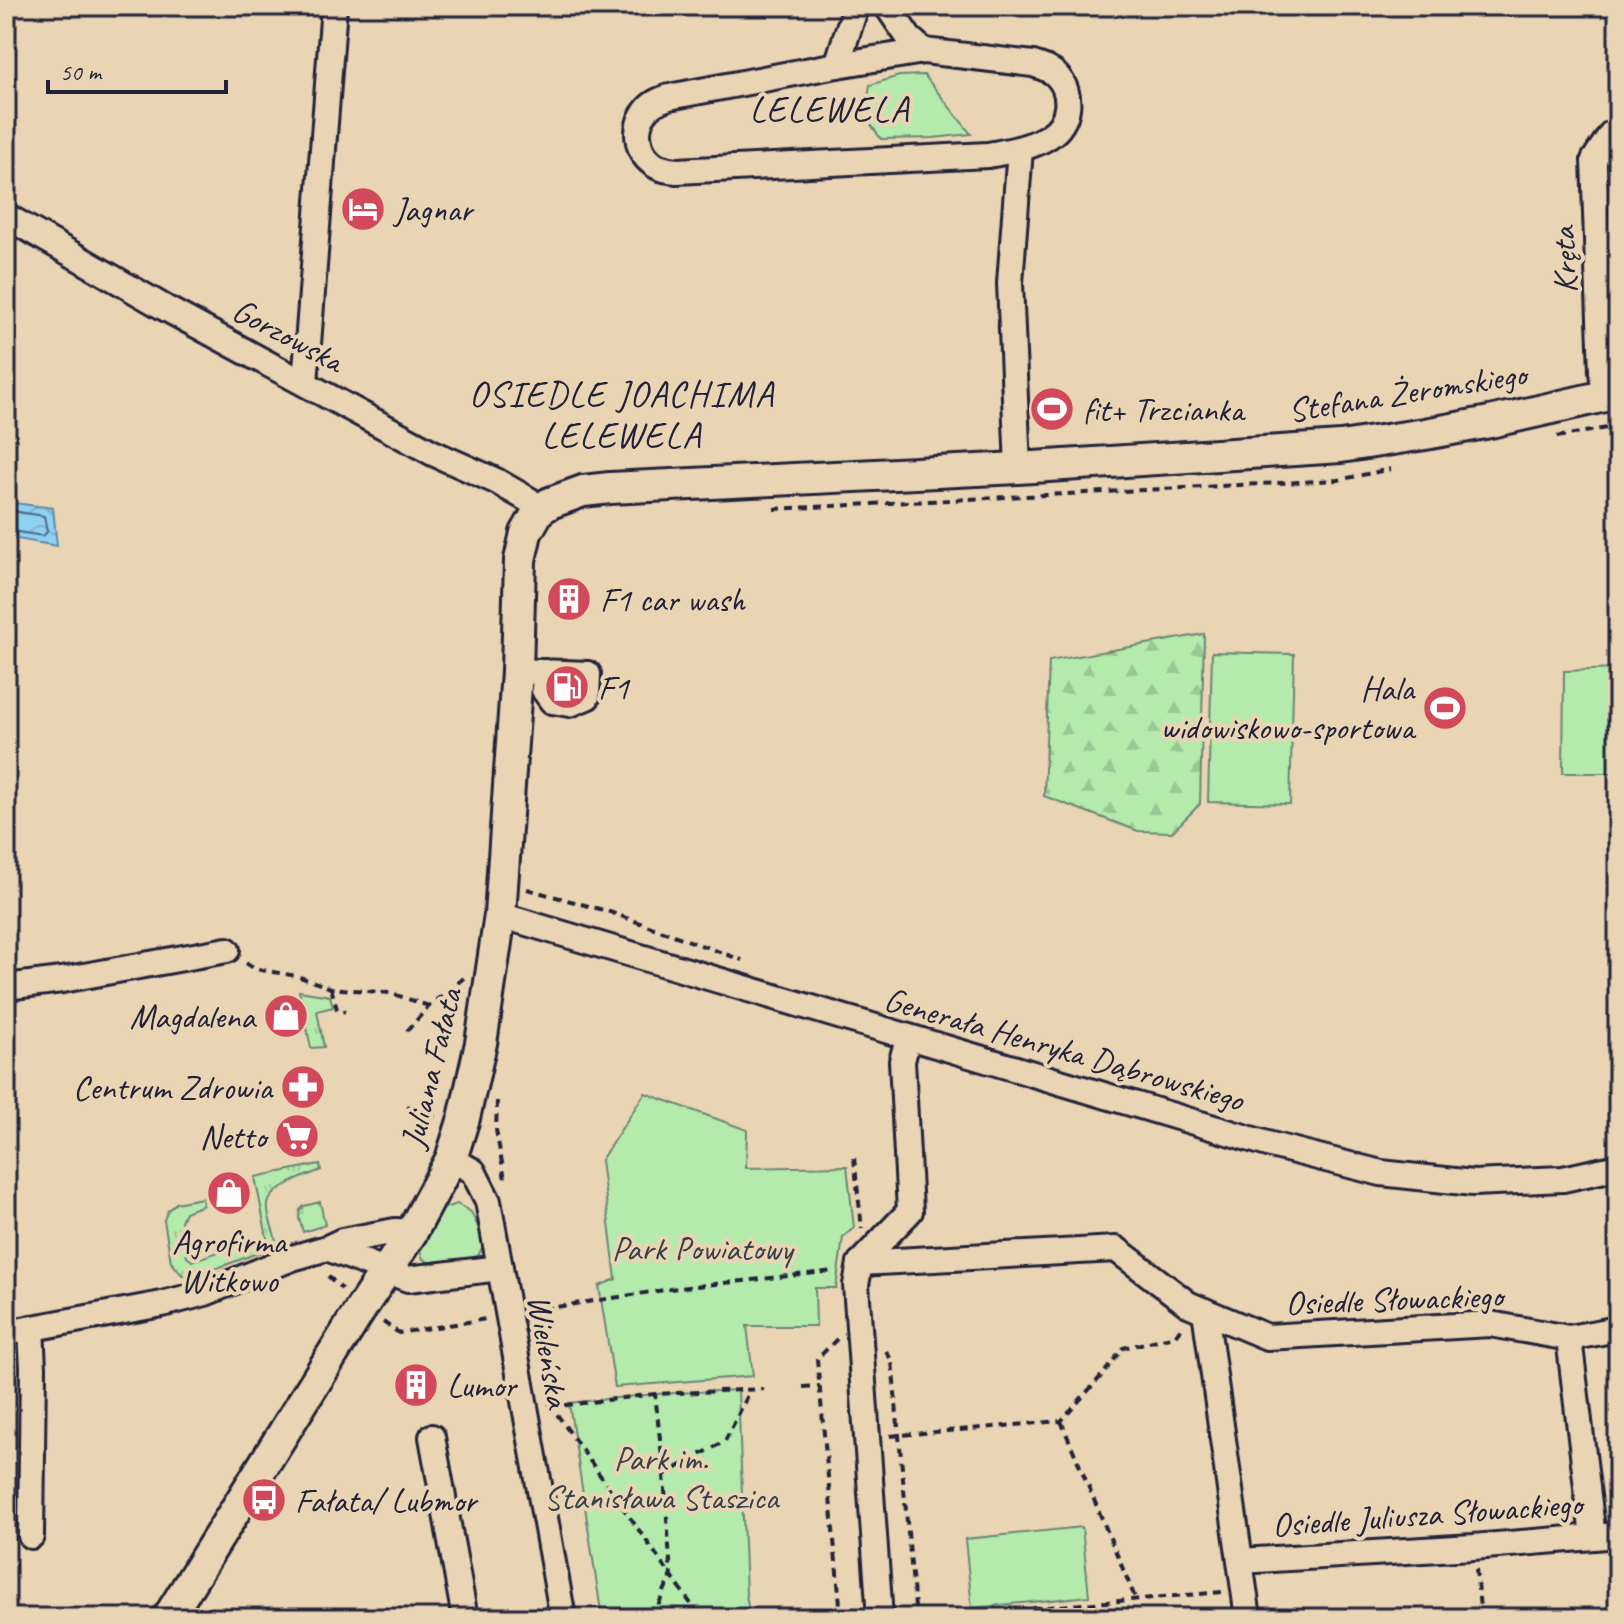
<svg xmlns="http://www.w3.org/2000/svg" width="1624" height="1624" viewBox="0 0 1624 1624" font-family="Caveat,sans-serif">
	<style>
		.grass { fill: url(#grass-tufts); stroke: #6b8674; stroke-width: 2 }
		.forest { fill: url(#forest-firs); stroke: #6b8674; stroke-width: 2 }
		.park { fill: #b4eaac; stroke: #6b8674; stroke-width: 2 }
		.water { fill: url(#water-waves); stroke: #638ba8; stroke-width: 2 }
		.lines { fill: none; stroke-linecap: round; stroke-linejoin: round }
		.shore { stroke: #4e6883; stroke-width: 2 }
		.minor-casing { stroke: #22223b; stroke-width: 30 }
		.major-casing { stroke: #22223b; stroke-width: 36 }
		.path { stroke: #22223b; stroke-width: 4; stroke-dasharray: 8 6; stroke-linecap: butt }
		.minor { stroke: #e9d4b3; stroke-width: 24 }
		.major { stroke: #e9d4b3; stroke-width: 30 }
		.labels { text-anchor: middle; dominant-baseline: central; stroke-width: 8; stroke-linejoin: round; paint-order: stroke }
		.poi-label { font-size: 34px; fill: #22223b; stroke: #e9d4b3; text-anchor: start }
		.street-label { font-size: 34px; fill: #22223b; stroke: #e9d4b3 }
		.park-label { font-size: 34px; fill: #38404c; stroke: #e9d4b3 }
		.neighbourhood-label { font-size: 36px; letter-spacing: 2px; fill: #22223b; stroke: #e9d4b3 }
	</style>
	<defs>
		<pattern id="grass-tufts" width="24" height="20" patternUnits="userSpaceOnUse" patternTransform="scale(2)"><rect width="24" height="20" fill="#b4eaac"/><path d="M3 7l-1-3M5 7V3M7 7l1-3M15 17l-1-3M17 17v-4M19 17l1-3" fill="none" stroke="#9ac895"/></pattern>
		<pattern id="forest-firs" width="22" height="20" patternUnits="userSpaceOnUse" patternTransform="scale(2)"><rect width="22" height="20" fill="#b4eaac"/><path d="M5 1l3.5 6h-7zM16 11l3.5 6h-7z" fill="#9ac895"/></pattern>
		<pattern id="water-waves" width="16" height="10" patternUnits="userSpaceOnUse" patternTransform="scale(2)"><rect width="16" height="10" fill="#8fd1f0"/><path d="M0 5q4-4 8 0t8 0" fill="none" stroke="#7bb3cf"/></pattern>
	</defs>
	<rect width="100%" height="100%" fill="#e9d4b3"/>
	<filter id="ink" filterUnits="userSpaceOnUse"><feTurbulence type="fractalNoise" baseFrequency=".0125" numOctaves="2"/><feDisplacementMap in="SourceGraphic" scale="16" xChannelSelector="R" yChannelSelector="G"/><feConvolveMatrix kernelMatrix="1 2 1 2 8 2 1 2 1" color-interpolation-filters="sRGB"/></filter>
	<g filter="url(#ink)">
		<g class="grass">
			<path d="M299,991L330,996L333,1007L317,1011L324,1047L311,1048Z"/>
			<path d="M320,1164L321,1170C307,1176 271,1187 268,1204C266,1215 274,1230 276,1241L275,1246L269,1248L255,1177Z"/>
			<path d="M202,1198L203,1205L185,1212L181,1221L187,1257L192,1261L257,1239L260,1252L191,1278L182,1275L171,1262L164,1220L168,1210L176,1203Z"/>
			<path d="M320,1202L325,1225L303,1232L299,1218L300,1210L304,1206Z"/>
		</g>
		<path class="forest" d="M1204,634L1200,804L1172,832L1138,831L1044,796L1049,661Z"/>
		<g class="park">
			<path d="M924,75L971,134L933,138L881,139L865,116L870,85L899,76Z"/>
			<path d="M1212,652L1294,654L1290,804L1208,802Z"/>
			<path d="M1618,669V773H1563L1564,671Z"/>
			<path d="M645,1093L747,1130L746,1168L847,1166L854,1228L843,1237L836,1288H815L816,1326H747L753,1376L615,1387L599,1286L616,1279L601,1160Z"/>
			<path d="M457,1204L471,1212L481,1233L483,1246L476,1260L436,1266L423,1259L419,1248L441,1209Z"/>
			<path d="M738,1390L746,1595L750,1618H602L569,1403L655,1394Z"/>
			<path d="M1082,1527L1089,1596L972,1608L965,1539Z"/>
		</g>
		<path class="water" d="M6,502L53,508L57,546L6,537Z"/>
		<g class="lines">
			<path class="shore" d="M6,510L44,516L47,532L43,536L6,530"/>
			<g class="minor-casing">
				<g id="minor">
					<path d="M887,6L909,38L924,51"/>
					<path d="M924,51L1033,64C1042,67 1050,69 1056,75C1074,93 1070,123 1049,136C1031,148 1009,151 988,155L677,171C668,170 659,169 652,163C636,151 633,125 647,110C653,102 661,100 669,97L837,65Z"/>
					<path d="M837,65L856,6"/>
					<path d="M6,216L165,308L433,453L496,481L529,500L539,510"/>
					<path d="M305,383L334,6"/>
					<path d="M1605,396L1602,372L1594,160L1611,134L1618,130"/>
					<path d="M1018,468L1010,283L1020,149"/>
					<path d="M517,671L588,674L587,697L570,704L552,701L544,690L545,672"/>
					<path d="M500,915L1271,1145L1381,1173L1473,1183L1563,1179L1618,1167"/>
					<path d="M6,987L62,980L227,950"/>
					<path d="M451,1159L473,1171L488,1201L563,1618"/>
					<path d="M327,1248L408,1279L500,1268"/>
					<path d="M860,1263L1116,1249L1188,1304L1267,1337L1490,1324L1569,1338L1618,1329"/>
					<path d="M1205,1311L1248,1618"/>
					<path d="M31,1328L33,1368L31,1536"/>
					<path d="M6,1333L162,1304L205,1293L292,1258L327,1248L342,1241L395,1231L412,1232"/>
					<path d="M1569,1338L1593,1537"/>
					<path d="M432,1437L465,1618"/>
					<path d="M1241,1561L1473,1547L1618,1535"/>
					<path d="M880,1618L856,1285L860,1263L910,1211L902,1061L908,1038"/>
				</g>
			</g>
			<g class="major-casing">
				<path id="major" d="M168,1618L362,1307L412,1232L451,1159L464,1118L481,1043L500,915L517,671L520,560L526,533L539,510L550,503L583,491L610,488L1018,468L1341,447L1425,434L1490,422L1618,393"/>
			</g>
			<g class="path">
				<path d="M1557,437L1618,426"/>
				<path d="M774,509L1338,480L1391,469"/>
				<path d="M527,889L607,911L742,960"/>
				<path d="M246,963L255,969L297,976L331,988L390,993L429,1006"/>
				<path d="M331,988L337,1009L345,1012"/>
				<path d="M407,1031L429,1006L465,977"/>
				<path d="M497,1101L496,1130L505,1179"/>
				<path d="M407,1106L435,1117"/>
				<path d="M854,1158L862,1229"/>
				<path d="M328,1276L342,1289"/>
				<path d="M530,1311L670,1289L834,1271"/>
				<path d="M383,1322L399,1333L486,1319"/>
				<path d="M837,1339L817,1359L841,1615"/>
				<path d="M886,1351L892,1361L916,1618"/>
				<path d="M803,1387L820,1386"/>
				<path d="M549,1403L701,1618"/>
				<path d="M551,1407L655,1394L764,1389"/>
				<path d="M1061,1421L1136,1600"/>
				<path d="M890,1436L1061,1421L1104,1373L1123,1348L1175,1336L1183,1325"/>
				<path d="M664,1475L725,1441L751,1389"/>
				<path d="M1476,1569L1481,1618"/>
				<path d="M653,1618L671,1575L664,1475L655,1394"/>
				<path d="M819,1618L841,1615L842,1618"/>
				<path d="M921,1618L1222,1592"/>
			</g>
			<use href="#minor" class="minor"/>
			<use href="#major" class="major"/>
		</g>
	</g>
	<defs>
		<g id="hotel-disc" transform="scale(2.3)"><circle r="9.5" fill="#d1495b" stroke="#e9d4b3"/><path d="M-6-4.5h1.5V1H6V5H4.5V3h-9V5H-6ZM-4 0a1.8 1.8 0 1 1 3.6 0ZM.5 0V-2.5h3Q6-2.5 6 0Z" fill="#fff"/></g>
		<g id="stadium-disc" transform="scale(2.3)"><circle r="9.5" fill="#d1495b" stroke="#e9d4b3"/><path d="M0-5a6.5 5 0 1 0 0 10a6.5 5 0 1 0 0-10ZM-3.5-1.8h7v3.6h-7Z" fill="#fff"/></g>
		<g id="building-disc" transform="scale(2.3)"><circle r="9.5" fill="#d1495b" stroke="#e9d4b3"/><path d="M-4-6H4V6H1V3H-1V6H-4ZM-2.5-4.3h1.7v1.8h-1.7ZM.8-4.3h1.7v1.8H.8ZM-2.5-1h1.7V.8h-1.7ZM.8-1h1.7V.8H.8Z" fill="#fff"/></g>
		<g id="fuel-disc" transform="scale(2.3)"><circle r="9.5" fill="#d1495b" stroke="#e9d4b3"/><path d="M-5.5-6h7V0h2V4h1.3V-2.5L3-4.5l.8-.8L6-3V5H2.5V1h-1V6h-7ZM-4.2-4.7v3.2H.2V-4.7Z" fill="#fff"/></g>
		<g id="shop-disc" transform="scale(2.3)"><circle r="9.5" fill="#d1495b" stroke="#e9d4b3"/><path d="M-5-2.5h2.3a2.7 3.5 0 0 1 5.4 0H5L5.5 6h-11ZM-1.5-2.5h3a1.5 2.3 0 0 0-3 0Z" fill="#fff"/></g>
		<g id="pharmacy-disc" transform="scale(2.3)"><circle r="9.5" fill="#d1495b" stroke="#e9d4b3"/><path d="M-2-6h4v4h4v4h-4v4h-4v-4h-4v-4h4Z" fill="#fff"/></g>
		<g id="supermarket-disc" transform="scale(2.3)"><circle r="9.5" fill="#d1495b" stroke="#e9d4b3"/><path d="M-6-5.5h2.5l.6 2H6L4.5 2H-2.5L-4.4-4H-6ZM-1.5 3.2a1.3 1.3 0 1 0 .1 0ZM3 3.2a1.3 1.3 0 1 0 .1 0Z" fill="#fff"/></g>
		<g id="bus-disc" transform="scale(2.3)"><circle r="9.5" fill="#d1495b" stroke="#e9d4b3"/><path d="M-5-6H5V4H4V6H2V4H-2V6H-4V4H-5ZM-3.5-4V0h7V-4ZM-3.5 1.2v1.5H-2V1.2ZM2 1.2v1.5H3.5V1.2Z" fill="#fff"/></g>
	</defs>
	<g fill-rule="evenodd">
		<use href="#hotel-disc" x="363" y="209"/>
		<use href="#stadium-disc" x="1052" y="409"/>
		<use href="#building-disc" x="569" y="599"/>
		<use href="#fuel-disc" x="567" y="687"/>
		<use href="#stadium-disc" x="1445" y="708"/>
		<use href="#shop-disc" x="286" y="1016"/>
		<use href="#pharmacy-disc" x="303" y="1087"/>
		<use href="#supermarket-disc" x="297" y="1136"/>
		<use href="#shop-disc" x="229" y="1193"/>
		<use href="#building-disc" x="416" y="1385"/>
		<use href="#bus-disc" x="264" y="1500"/>
	</g>
	<g class="labels">
		<g class="poi-label">
			<text x="394" y="209">Jagnar</text>
			<text x="1083" y="409">fit+ Trzcianka</text>
			<text x="600" y="599">F1 car wash</text>
			<text x="598" y="687">F1</text>
			<text x="1414" y="688" text-anchor="end">Hala<tspan x="1414" dy="39">widowiskowo-sportowa</tspan></text>
			<text x="255" y="1016" text-anchor="end">Magdalena</text>
			<text x="272" y="1087" text-anchor="end">Centrum Zdrowia</text>
			<text x="266" y="1136" text-anchor="end">Netto</text>
			<text x="229" y="1241" text-anchor="middle">Agrofirma<tspan x="229" dy="39">Witkowo</tspan></text>
			<text x="447" y="1385">Lumor</text>
			<text x="295" y="1500">Fałata/ Lubmor</text>
		</g>
		<g class="street-label">
			<text transform="translate(1564 260) rotate(-92)">Kręta</text>
			<text transform="translate(288 335) rotate(28)">Gorzowska</text>
			<text transform="translate(1407 392) rotate(-9)">Stefana Żeromskiego</text>
			<text transform="translate(1064 1049) rotate(16)">Generała Henryka Dąbrowskiego</text>
			<text transform="translate(431 1068) rotate(-76)">Juliana Fałata</text>
			<text transform="translate(1394 1299) rotate(-2)">Osiedle Słowackiego</text>
			<text transform="translate(549 1351) rotate(80)">Wieleńska</text>
			<text transform="translate(1427 1514) rotate(-4)">Osiedle Juliusza Słowackiego</text>
		</g>
		<g class="park-label">
			<text x="702" y="1248">Park Powiatowy</text>
			<text x="661" y="1458">Park im.<tspan x="661" dy="39">Stanisława Staszica</tspan></text>
		</g>
		<g class="neighbourhood-label">
			<text x="830" y="109">LELEWELA</text>
			<text x="622" y="394">OSIEDLE JOACHIMA<tspan x="622" dy="41">LELEWELA</tspan></text>
		</g>
	</g>
	<rect width="1624" height="1624" fill="none" stroke="#e9d4b3" stroke-width="32"/>
	<rect x="16" y="16" width="1592" height="1592" fill="none" stroke="#22223b" stroke-width="3" filter="url(#ink)"/>
	<path d="M48 80v12h178v-12" fill="none" stroke="#22223b" stroke-width="4"/>
	<text x="60" y="80" font-size="24" fill="#22223b" stroke="#e9d4b3" stroke-width="6" paint-order="stroke">50 m</text>
</svg>
